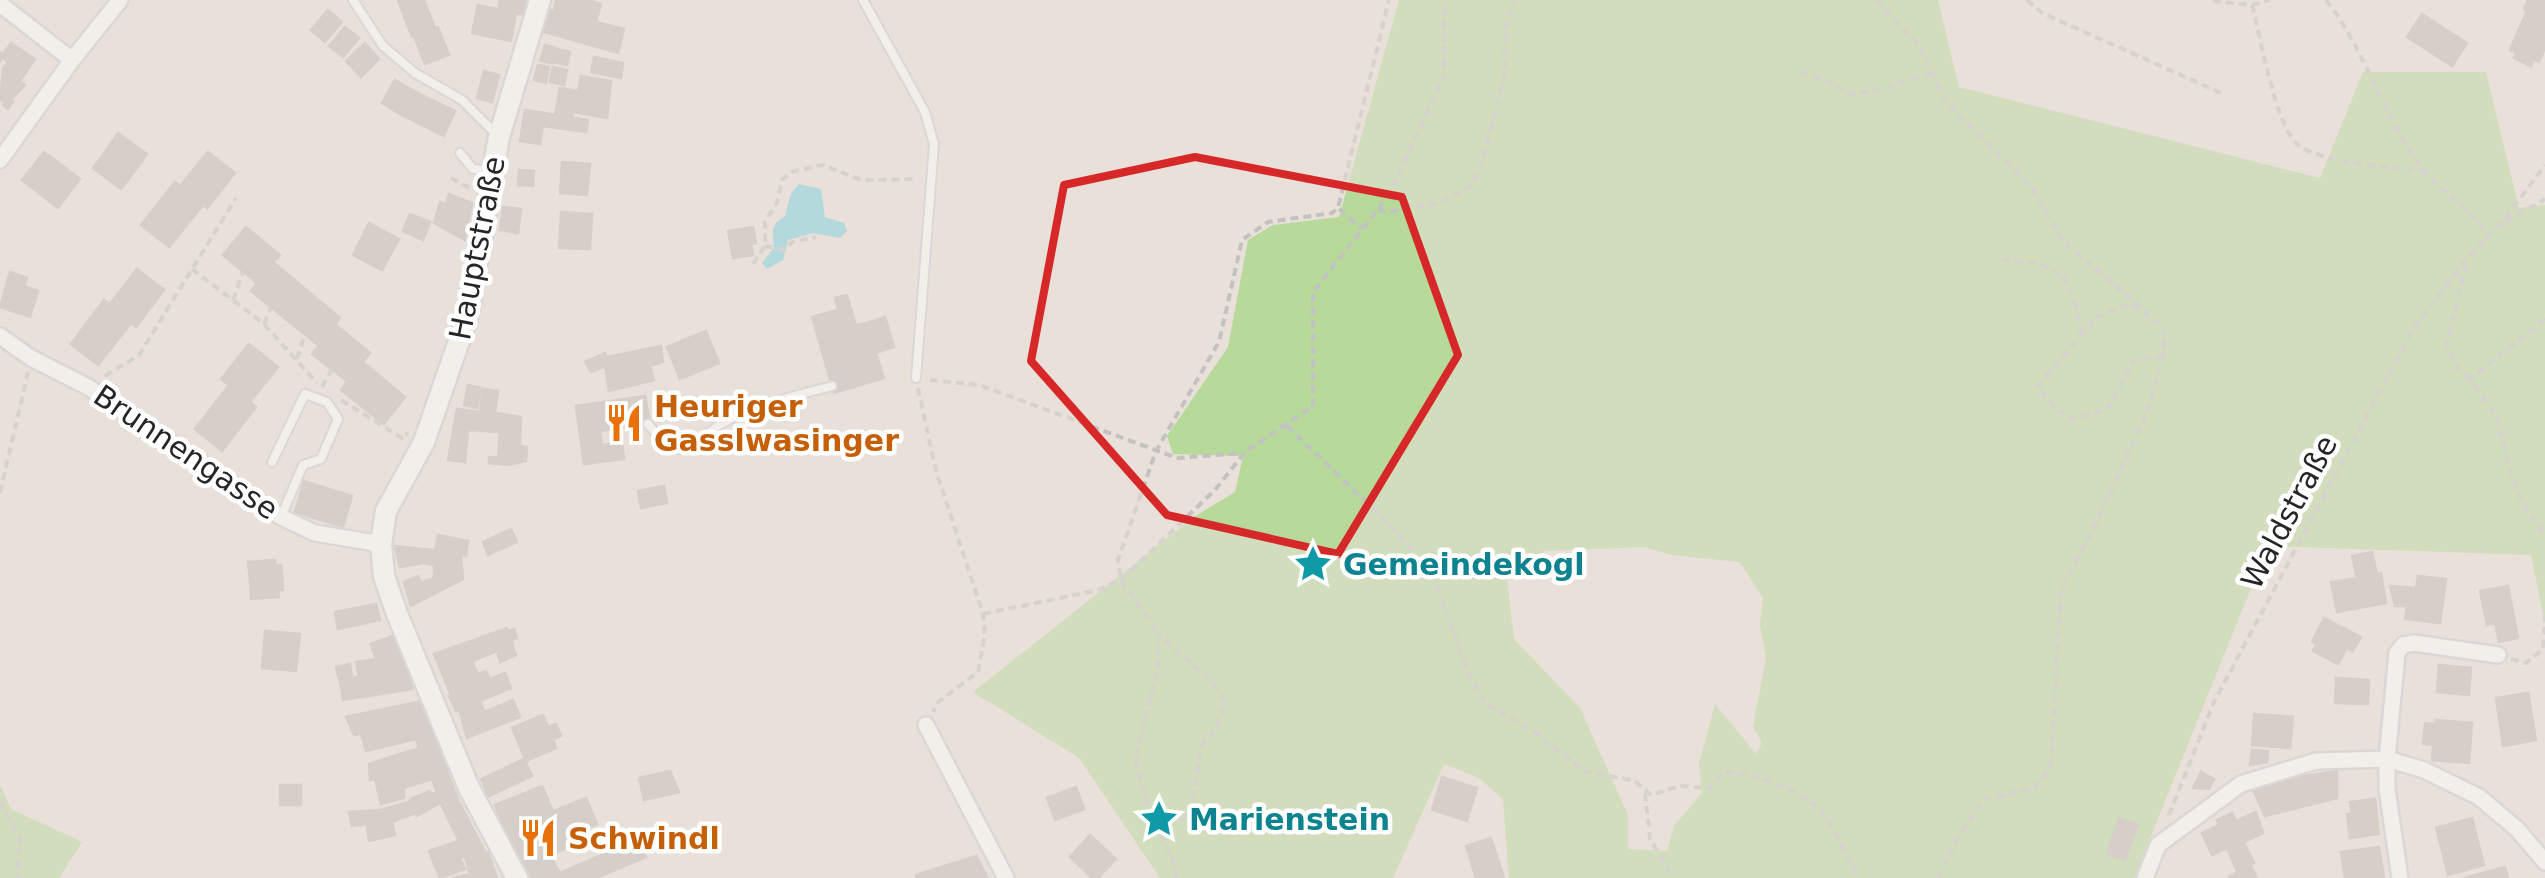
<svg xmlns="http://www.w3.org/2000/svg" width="2545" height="878" viewBox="0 0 2545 878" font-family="'DejaVu Sans',sans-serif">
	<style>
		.green { fill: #b7d99a; fill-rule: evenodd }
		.water { fill: #76d0e0 }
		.building { fill: #c0bab6; stroke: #c2bbb3; stroke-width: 2.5 }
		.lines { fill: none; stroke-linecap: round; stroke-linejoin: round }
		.service-casing { stroke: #c8ccd7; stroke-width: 12 }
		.minor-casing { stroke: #c8ccd7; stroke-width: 20 }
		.tertiary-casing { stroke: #c8ccd7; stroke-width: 25 }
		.path { stroke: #c2c2c2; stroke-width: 4; stroke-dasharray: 8 5; stroke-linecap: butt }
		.service { stroke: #fff; stroke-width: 8 }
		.minor { stroke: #fff; stroke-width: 15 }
		.tertiary { stroke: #fff; stroke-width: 20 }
		.marked { fill: none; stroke: #d62828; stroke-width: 8; stroke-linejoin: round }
		.labels { text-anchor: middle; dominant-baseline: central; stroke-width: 9; stroke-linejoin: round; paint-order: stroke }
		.street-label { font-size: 30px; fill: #262626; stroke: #fff }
		.food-label { font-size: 30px; font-weight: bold; fill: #c56008; stroke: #fff; text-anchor: start }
		.culture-label { font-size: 30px; font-weight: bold; fill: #0d838f; stroke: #fff; text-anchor: start }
	</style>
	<rect width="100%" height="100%" fill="#e8e0d9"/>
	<g class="green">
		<path d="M1399,0H1938L1959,87L2320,178L2363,72H2486L2519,208L2545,205V624L2531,555L2268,546L2134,878H1509L1503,799L1479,778L1444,764L1393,878H1160L1079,758L973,692L1194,517L1235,492L1243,456L1173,454L1167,436L1228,347L1248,240L1273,225L1339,217ZM1644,547L1672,555L1740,562L1763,598L1760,626L1766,658L1753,727L1762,743L1756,754L1715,704L1699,764L1702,793L1674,826L1667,851L1628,849V815L1580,708L1514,639L1507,579L1544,551Z"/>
		<path d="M0,785L11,809L82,842L59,878H0Z"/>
	</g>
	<path class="water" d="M799,184L821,189L825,217L844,223L847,231L840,238L813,233L788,240L783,260L767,269L762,263L774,248C773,231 769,226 785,216L791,193Z"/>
	<g class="building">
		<path d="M398,0H424L426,5L403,14Z"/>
		<path d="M500,0H529L525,15L498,9Z"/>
		<path d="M556,0H588L601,4L596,22L554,10Z"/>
		<path d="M2528,0H2545V48L2539,62L2534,60L2531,66L2514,58L2516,53L2510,50L2527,11L2524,9Z"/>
		<path d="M426,5L435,28L412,37L403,14Z"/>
		<path d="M478,5L516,13L511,41L472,33Z"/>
		<path d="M328,10L342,22L325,42L311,30Z"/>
		<path d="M550,10L624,29L618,53L544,32Z"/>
		<path d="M2422,14L2467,43L2452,66L2407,37Z"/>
		<path d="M345,27L359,38L343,57L329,46Z"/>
		<path d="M438,27L449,55L425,64L414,36Z"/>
		<path d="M11,43L35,59L20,81L3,69L8,62L2,58L0,61V52L3,54Z"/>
		<path d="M365,43L379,59L361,77L346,61Z"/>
		<path d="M545,45L556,48L552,63L540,61Z"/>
		<path d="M557,49L570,52L567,65L554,62Z"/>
		<path d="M594,57L623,63L621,78L591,72Z"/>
		<path d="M538,65L549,67L546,83L534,80Z"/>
		<path d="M553,67L567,70L564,85L550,82Z"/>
		<path d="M3,69L25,85L11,100L13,102L8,109L3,105L6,102L0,100Z"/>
		<path d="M484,71L499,75L492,102L477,98Z"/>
		<path d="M581,76L611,81L607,118L573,112L572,117L555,115L560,88L578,91Z"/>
		<path d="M395,80L414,91L400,114L382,103Z"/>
		<path d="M414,91L434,101L422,125L402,115Z"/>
		<path d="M434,101L455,111L444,136L422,125Z"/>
		<path d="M525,110L588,120L586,132L543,126L540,144L520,141Z"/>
		<path d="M118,133L147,154L134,172L106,151Z"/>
		<path d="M106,151L134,172L121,189L93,168Z"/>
		<path d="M44,152L80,179L58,208L22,180Z"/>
		<path d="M208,152L235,173L207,208L203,205L169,247L141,225L175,182L180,186Z"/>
		<path d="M562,162L590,164L587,195L560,193Z"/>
		<path d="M519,170L534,171L533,186L518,185Z"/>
		<path d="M449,194L472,203L465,240L434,223L440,202L446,204Z"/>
		<path d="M503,207L521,209L518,233L500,230Z"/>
		<path d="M561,212L592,214L590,249L559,248Z"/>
		<path d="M410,214L430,222L423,240L403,231Z"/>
		<path d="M369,223L399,239L382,270L353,255Z"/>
		<path d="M246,227L280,255L273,262L340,318L335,324L370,353L363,362L405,397L384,424L341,390L347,381L312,354L319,346L251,291L257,283L223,255Z"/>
		<path d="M753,227L756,243L751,244L753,255L733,258L728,231Z"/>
		<path d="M137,269L164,290L136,327L131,323L98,365L71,344L104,300L110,304Z"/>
		<path d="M10,272L27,278L24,286L38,291L30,317L0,307Z"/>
		<path d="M847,295L856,326L885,317L894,347L876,353L884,378L834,393L812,317L838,310L835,298Z"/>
		<path d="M706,331L719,363L680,379L667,347Z"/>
		<path d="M249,344L278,367L250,402L256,407L222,451L195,429L229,385L221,379Z"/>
		<path d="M661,346L663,362L650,366L654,380L609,391L605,366L591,372L585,362L605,353L607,357Z"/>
		<path d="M468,385L481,388L477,408L464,405Z"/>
		<path d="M483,389L498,391L495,413L521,417L520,446L527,447L526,461L508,465L489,463V457L498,458L500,432L468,430L465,462L448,460L457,409L480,412Z"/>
		<path d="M645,396L650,424L600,431L602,445L622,442L624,459L584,464L576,406Z"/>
		<path d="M304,481L352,496L343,527L295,512Z"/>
		<path d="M664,486L667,503L641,508L638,491Z"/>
		<path d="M511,529L517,542L488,555L483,542Z"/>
		<path d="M438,535L468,541L466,556L435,550Z"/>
		<path d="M395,546L442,551L440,566L423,563L400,567Z"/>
		<path d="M442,551L461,555L463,579L411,606L404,582L418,576L421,583L434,578V565L440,566Z"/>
		<path d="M2372,552L2377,574L2381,573L2386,603L2337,612L2331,582L2357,578L2352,556Z"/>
		<path d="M275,560L276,565H281L282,576L250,579L248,562Z"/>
		<path d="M282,576L283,590H278L279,597L251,599L250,579Z"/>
		<path d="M2418,576L2446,579L2440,623L2405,619L2407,606H2395L2390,586L2416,588Z"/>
		<path d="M2508,586L2518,638L2499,642L2495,623L2487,625L2480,591Z"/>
		<path d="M376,604L380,620L338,629L335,612Z"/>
		<path d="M2324,618L2361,637L2353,651L2347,648L2338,664L2313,651L2316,644L2312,642Z"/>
		<path d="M507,628L508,631L514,629L517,638L511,640L516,655L500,662L497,651L472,661L478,674L486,671L490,679L451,695L434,654Z"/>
		<path d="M265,631L300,634L296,671L262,668Z"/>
		<path d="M395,635L407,666L359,677L356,662L376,659L371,644Z"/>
		<path d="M350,664L352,677L339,680L336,667Z"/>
		<path d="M2439,665L2471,668L2469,695L2437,692Z"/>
		<path d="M407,666L412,689L343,700L340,681Z"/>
		<path d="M505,673L511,688L480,701L484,712L513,700L520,717L467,738L459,709L456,711L449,696Z"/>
		<path d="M2336,678L2369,680L2368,704L2335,703Z"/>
		<path d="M2528,693L2536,740L2503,746L2496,698Z"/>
		<path d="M427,700L433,717L354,735L346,717Z"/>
		<path d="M2254,714L2293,717L2290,748L2252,745Z"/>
		<path d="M543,715L548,727L556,724L561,736L553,739L556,748L526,761L512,728Z"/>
		<path d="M430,718L442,758L370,780L369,764L419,748L416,739L366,751L361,734Z"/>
		<path d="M2436,720L2472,723L2469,763L2432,760L2433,745L2423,744L2425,723L2435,724Z"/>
		<path d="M2252,750L2268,751L2267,762L2250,765Z"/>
		<path d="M442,758L457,798L436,805L432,794L437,792L432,779L404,788V798L381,804L375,779Z"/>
		<path d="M524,759L532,776L489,796L481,779Z"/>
		<path d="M670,771L679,792L644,800L639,778Z"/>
		<path d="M2337,771V798L2265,816L2254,792L2289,779Z"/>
		<path d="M2201,772L2214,779L2209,789L2193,788Z"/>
		<path d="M1442,777L1477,788L1467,821L1432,810Z"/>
		<rect x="280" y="785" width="21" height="20"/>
		<path d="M542,786L553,811L505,830L495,805Z"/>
		<path d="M1076,787L1084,809L1055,820L1047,798Z"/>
		<path d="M430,791L436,805L417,816L410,799Z"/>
		<path d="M457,798L485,852L460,858L465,869L440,878L429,851L459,841L441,804Z"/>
		<path d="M586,798L597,824L566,838L570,846L550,856L560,873L638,839L646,857L596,878H532L505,830Z"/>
		<path d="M2375,799L2379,834L2350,838L2347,814H2352L2350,802Z"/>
		<path d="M412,801L416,813L392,822L352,826L349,812L380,810Z"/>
		<path d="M2256,812L2263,833L2244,842L2254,863L2237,871L2227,848L2212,855L2202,833L2219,825L2217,820L2232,813L2236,821Z"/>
		<path d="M2119,818L2138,825L2125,860L2107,854Z"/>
		<path d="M2472,818L2484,865L2448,875L2436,828Z"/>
		<path d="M392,822L395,835L369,841L367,825Z"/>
		<path d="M1090,835L1116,859L1098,878H1092L1070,857Z"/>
		<path d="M1491,838L1504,878H1476L1466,846Z"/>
		<path d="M2379,847L2384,878H2345L2341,852Z"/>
		<path d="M488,852L497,878H453L470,874L465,857Z"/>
		<path d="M976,856L988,878H917L916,875Z"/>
		<path d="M2251,866L2257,878H2230L2229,876Z"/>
		<path d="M2505,867L2508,878H2464Z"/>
	</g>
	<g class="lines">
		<g class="service-casing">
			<g id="service">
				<path d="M353,0L383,46L415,73L462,100L496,134"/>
				<path d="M863,0L925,112L934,144L916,378"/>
				<path d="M460,153L473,169L489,171"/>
				<path d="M648,424C656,433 665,448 678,449C693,451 707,433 718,426C751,405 795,396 832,386"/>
				<path d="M272,462L305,394L327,402L338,419L321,459L303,465L281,517"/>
			</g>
		</g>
		<g class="minor-casing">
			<g id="minor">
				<path d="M0,4L72,60"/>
				<path d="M0,160L72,60L120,0"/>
				<path d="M0,336L31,358L88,387L281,517L315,533L381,544"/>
				<path d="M926,725L1006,878"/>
				<path d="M2145,878L2158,845L2241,784L2316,761L2387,759L2424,770L2479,797L2517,829L2545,862"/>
				<path d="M2400,878L2387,789V759L2397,653L2403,645L2414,643L2498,655"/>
			</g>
		</g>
		<g class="tertiary-casing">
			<path id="tertiary" d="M517,878L469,788L397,614L384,576L381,544L386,511L424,442L467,318L499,137L540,0"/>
		</g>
		<g class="path">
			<path d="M1876,0L1920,47L1946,102L2031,186L2063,241L2148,313"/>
			<path d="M2027,0L2042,13L2221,93"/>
			<path d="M2326,0C2367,51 2382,119 2424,170C2446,197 2468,203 2488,237"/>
			<path d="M2213,1L2252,5L2270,0"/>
			<path d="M2252,5C2261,39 2275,123 2297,144C2318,163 2395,167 2424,171"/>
			<path d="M1800,73L1826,80L1850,94L1879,90L1932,73"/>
			<path d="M451,178L471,189"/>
			<path d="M1339,209L1362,229"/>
			<path d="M1378,210L1390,212L1437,203L1469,187L1480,170L1504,78L1506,29L1513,0"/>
			<path d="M2506,222L2545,199"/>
			<path d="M765,246L785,250L792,242L816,237"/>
			<path d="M2002,260L2037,263L2063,276L2077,309L2082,335"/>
			<path d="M753,264L765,246V221L777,203L782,180L791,172L823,165L861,180L917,179"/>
			<path d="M2466,264L2447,343L2457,367L2470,379"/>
			<path d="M192,269L264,324L317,383"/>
			<path d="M233,300L243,272"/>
			<path d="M2545,319L2470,379L2497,418L2507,459L2521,499L2545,536"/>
			<path d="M264,324L271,307"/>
			<path d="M297,359L305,334"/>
			<path d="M105,376L139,355L236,198"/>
			<path d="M930,380L979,385L1177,458L1242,453"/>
			<path d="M322,387L332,369"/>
			<path d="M918,388L936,471L983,614L985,634L978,672L937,703L933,712"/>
			<path d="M341,400L402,438L405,433L408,435"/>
			<path d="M1287,426L1391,526L1432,573L1468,673L1486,704L1535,732L1584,771L1635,781L1651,795L1680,786L1709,788L1725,772C1757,773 1811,792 1829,822C1840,841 1848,860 1860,878"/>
			<path d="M0,493L28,372"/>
			<path d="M983,614L1098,590L1121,580L1215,490L1245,452L1313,406V292L1387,198L1444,77L1445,0"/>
			<path d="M2511,659L2526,663L2543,649L2545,616"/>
			<path d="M1645,793L1650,838L1673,878"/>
			<path d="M0,801L20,838L17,878"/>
			<path d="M2169,815L2214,702L2413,329L2467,258L2501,224L2545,165"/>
			<path d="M1155,823L1180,820L1190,813L1202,745L1214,730L1222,713V698L1219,690L1204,675L1159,634"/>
			<path d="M1177,878L1172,858L1148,807L1135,759L1158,668L1159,634L1121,580L1118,560L1156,451L1219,342L1242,240L1268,222L1332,213L1338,208L1389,0"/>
			<path d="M1938,878L1957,839L1983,800L2036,787L2051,765L2061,589L2096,524L2148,410L2163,357L2164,327L2131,304L2098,316L2037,387L2054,407L2074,419L2107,409L2134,360L2163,357"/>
		</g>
		<use href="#service" class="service"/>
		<use href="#minor" class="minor"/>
		<use href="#tertiary" class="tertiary"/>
	</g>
	<path d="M0 0H2545V878H0ZM1195,157L1402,197L1458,355L1338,554L1167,515L1031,361L1064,185Z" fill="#e8e0d9" fill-opacity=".55" fill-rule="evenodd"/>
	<path class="marked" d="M1195,157L1402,197L1458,355L1338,554L1167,515L1031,361L1064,185Z"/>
	<defs>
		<g id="restaurant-bare" transform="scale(3)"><path d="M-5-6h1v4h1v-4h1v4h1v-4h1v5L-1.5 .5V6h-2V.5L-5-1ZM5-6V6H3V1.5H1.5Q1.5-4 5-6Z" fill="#e8710a" stroke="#fff" stroke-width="2.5" paint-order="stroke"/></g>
		<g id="sight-bare" transform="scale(3)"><path d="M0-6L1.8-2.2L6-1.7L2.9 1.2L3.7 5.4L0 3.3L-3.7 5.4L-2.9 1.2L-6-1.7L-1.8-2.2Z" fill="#0f9aa8" stroke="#fff" stroke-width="2.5" paint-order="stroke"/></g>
	</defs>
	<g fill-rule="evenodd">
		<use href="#restaurant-bare" x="624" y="423"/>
		<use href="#sight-bare" x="1313" y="564"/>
		<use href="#sight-bare" x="1159" y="819"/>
		<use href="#restaurant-bare" x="538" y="838"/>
	</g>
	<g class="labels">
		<g class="street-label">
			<text transform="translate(477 248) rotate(-79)">Hauptstraße</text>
			<text transform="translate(186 452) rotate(34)">Brunnengasse</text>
			<text transform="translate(2289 512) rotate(-62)">Waldstraße</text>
		</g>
		<g class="food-label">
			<text x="654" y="406">Heuriger<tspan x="654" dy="34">Gasslwasinger</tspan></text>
			<text x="568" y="838">Schwindl</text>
		</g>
		<g class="culture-label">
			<text x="1343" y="564">Gemeindekogl</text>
			<text x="1189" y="819">Marienstein</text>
		</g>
	</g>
</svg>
